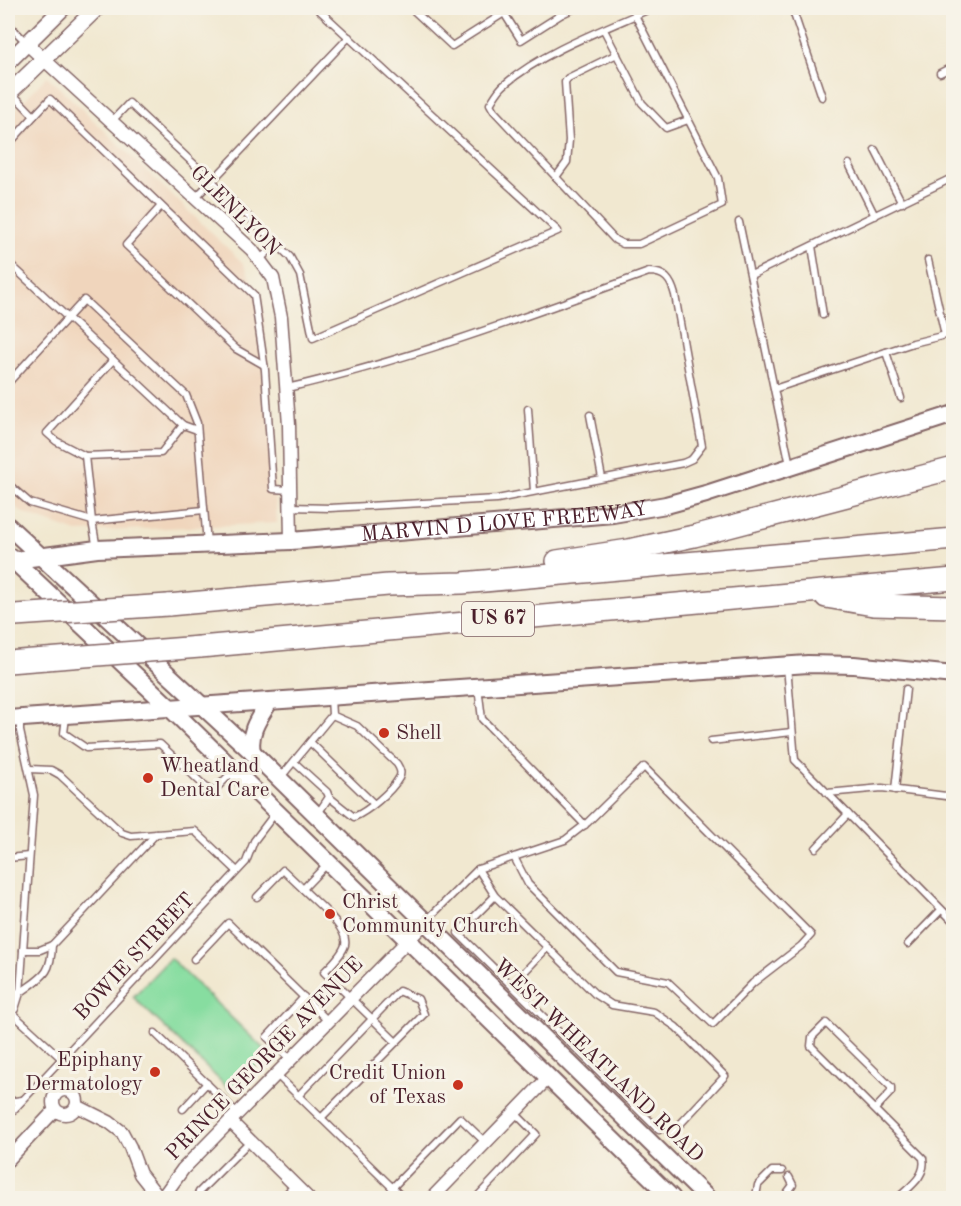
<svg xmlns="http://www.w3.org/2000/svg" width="961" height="1206" viewBox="0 0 961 1206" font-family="'Old Standard TT',serif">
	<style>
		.built { fill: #f0d5bc }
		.green { fill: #87dda0; stroke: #687e66; stroke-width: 1.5 }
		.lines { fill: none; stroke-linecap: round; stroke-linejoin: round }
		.service-casing { stroke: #846565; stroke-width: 9 }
		.minor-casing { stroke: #846565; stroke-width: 15 }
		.tertiary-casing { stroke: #846565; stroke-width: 18 }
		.secondary-casing { stroke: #846565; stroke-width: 20 }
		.motorway-casing { stroke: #846565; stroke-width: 24 }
		.service { stroke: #fff; stroke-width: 6 }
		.minor { stroke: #fff; stroke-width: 12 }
		.tertiary { stroke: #fff; stroke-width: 15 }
		.secondary { stroke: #fff; stroke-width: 16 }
		.motorway { stroke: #fff; stroke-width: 21 }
		.motorway-bridge-casing { stroke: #846565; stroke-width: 24; stroke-linecap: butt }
		.motorway-bridge { stroke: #fff; stroke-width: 21 }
		.poi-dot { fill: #c8321e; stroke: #f7f3e8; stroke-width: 2 }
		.labels { text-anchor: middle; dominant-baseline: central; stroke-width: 6; stroke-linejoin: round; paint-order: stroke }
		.shield { fill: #f7f3e8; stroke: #7e5f64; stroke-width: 1.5 }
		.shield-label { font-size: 20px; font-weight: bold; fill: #4a1f2b }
		.street-label { font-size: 21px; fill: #4a1f2b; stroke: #f7f3e8 }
		.poi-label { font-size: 21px; fill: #4a1f2b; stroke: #f7f3e8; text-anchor: start }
	</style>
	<rect width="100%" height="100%" fill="#f7f3e8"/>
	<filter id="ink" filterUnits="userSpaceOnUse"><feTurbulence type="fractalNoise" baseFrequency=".0167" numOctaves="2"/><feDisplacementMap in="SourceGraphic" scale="12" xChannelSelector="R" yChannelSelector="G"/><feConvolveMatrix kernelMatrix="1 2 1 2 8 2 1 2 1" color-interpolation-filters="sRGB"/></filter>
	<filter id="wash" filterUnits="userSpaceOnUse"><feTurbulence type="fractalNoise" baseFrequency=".008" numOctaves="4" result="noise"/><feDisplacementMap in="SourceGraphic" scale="24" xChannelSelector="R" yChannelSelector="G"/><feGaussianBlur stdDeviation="1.35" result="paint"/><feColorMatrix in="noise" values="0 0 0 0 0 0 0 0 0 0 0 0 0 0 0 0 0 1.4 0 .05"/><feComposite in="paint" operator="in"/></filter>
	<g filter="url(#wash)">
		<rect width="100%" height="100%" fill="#f1e8d0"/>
		<path class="built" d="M47,76L243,263L263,306L277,523L77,532L21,512L8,500V118Z"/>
		<path class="green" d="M170,958L268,1053L231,1091L133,997Z"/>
	</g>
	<g filter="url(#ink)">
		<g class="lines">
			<g class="service-casing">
				<g id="service">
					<path d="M317,8L558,231L313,338L300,275L290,257L212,181L349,37"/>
					<path d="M411,8L452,46L512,8"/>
					<path d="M558,8L562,14L575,8"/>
					<path d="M792,8L822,97"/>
					<path d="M504,13L521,40L562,14"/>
					<path d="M635,15L718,178L722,205L639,244H623L615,240L494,111L490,104C494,98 498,90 504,85C544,51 605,29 652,8"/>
					<path d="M8,24L26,42"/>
					<path d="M604,30L642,103L666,128L688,120"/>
					<path d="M940,73L954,66"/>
					<path d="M34,116L50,99L254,295L265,370L273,489L290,490"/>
					<path d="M112,121L129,103L212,181L195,198"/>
					<path d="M8,145L34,116L11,92"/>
					<path d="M875,150L902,203"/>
					<path d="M849,164L875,216"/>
					<path d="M556,177L567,162L569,140L565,82L568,78L617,54"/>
					<path d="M161,206L126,245L236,349L264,365"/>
					<path d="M739,222L790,465"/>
					<path d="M812,246L823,315"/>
					<path d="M260,259L277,244"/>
					<path d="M928,260L945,335"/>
					<path d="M8,262L183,425"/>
					<path d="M751,275L954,177"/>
					<path d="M886,352L901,398"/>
					<path d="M8,383L84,300L186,395L197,423L207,544"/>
					<path d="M287,388C410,360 530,315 649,272C665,272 671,280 675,295L702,446L692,459L683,463L497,499L330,508L291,507"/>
					<path d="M774,389L913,343L954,333"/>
					<path d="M528,409L534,491"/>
					<path d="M590,415L602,478"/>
					<path d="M85,456L56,441L47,433L113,360"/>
					<path d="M8,484L30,503L92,521L85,456L161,453L183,425L197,430"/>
					<path d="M97,549L92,521L204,510"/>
					<path d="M787,666L795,760L954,922"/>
					<path d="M478,687L482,719L585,825"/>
					<path d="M66,717L64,733L86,748L160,744L212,793L233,771"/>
					<path d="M711,741L792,732"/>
					<path d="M310,742L374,804"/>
					<path d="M294,762L327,792L329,797L317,815"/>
					<path d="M30,769L51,770L60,775L122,833L131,836L195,831L237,871"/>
					<path d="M281,777L332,715L331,698"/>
					<path d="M895,790L906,689"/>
					<path d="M827,793L882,788L954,797"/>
					<path d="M329,797L354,817C368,811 391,792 399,778C402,773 400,769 397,764L357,726L332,715"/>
					<path d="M816,848L848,814"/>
					<path d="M8,858L29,856"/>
					<path d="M478,869L495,896L595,994L612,1005L654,1012L676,1027L725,1076L671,1134L662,1126L659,1130L458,933L495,896"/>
					<path d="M303,889C314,901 349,927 345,945C342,955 331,965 324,972L396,1042"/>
					<path d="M257,897L283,870L303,889L328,863"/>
					<path d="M427,920L478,869L565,840L587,823L644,767L811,935L801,946L753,983L713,1024L668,982L616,972L528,884L514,857"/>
					<path d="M908,944L941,910"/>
					<path d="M23,950H40L52,945L156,834"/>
					<path d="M194,959L228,923L328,1021"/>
					<path d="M512,985L547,948"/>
					<path d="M8,991L20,993C43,976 51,975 52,945"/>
					<path d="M12,1013L62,1059"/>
					<path d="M8,1017L15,1009L20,993L34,795L20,731V718"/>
					<path d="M155,1033L237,1113"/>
					<path d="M290,1059L267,1037L304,997"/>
					<path d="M276,1074L403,1198"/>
					<path d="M298,1096L399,991L418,999L424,1014L321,1118"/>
					<path d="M8,1102L22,1100"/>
					<path d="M183,1109L207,1083"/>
					<path d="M875,1109L891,1092V1087L826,1023L812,1037L811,1046L923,1158C927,1176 909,1187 898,1198"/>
					<path d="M8,1116L246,862L254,841L276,812"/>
					<path d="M392,1188L460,1118L485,1142"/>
					<path d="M196,1198L199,1192L250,1141"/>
					<path d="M282,1198L295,1185"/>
					<path d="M476,1198L536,1134L515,1113"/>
					<path d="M649,1198L659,1188"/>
					<path d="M759,1198L756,1196L758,1185L772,1171H782"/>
					<path d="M783,1198L793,1185L789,1177"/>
				</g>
			</g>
			<g class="minor-casing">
				<g id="minor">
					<path d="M26,43L252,250L273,278L281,317L289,425L291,541"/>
					<circle cx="65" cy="1102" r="12"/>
					<path d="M77,1106L109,1122L122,1132L130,1147L140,1174L159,1198"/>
					<path d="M230,1121L308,1198"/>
					<path d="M8,1160L55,1110"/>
					<path d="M162,1198L183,1169L425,923"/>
					<path d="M432,1198L548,1078"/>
				</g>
			</g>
			<g class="tertiary-casing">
				<g id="tertiary">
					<path d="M8,62L63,8"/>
					<path d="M8,94L97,8"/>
				</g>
			</g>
			<g class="secondary-casing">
				<g id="secondary">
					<path d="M8,526L252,752L707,1198"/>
					<path d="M9,556L169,707L672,1198"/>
					<path id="s1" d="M8,561L97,549L291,541L613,514L666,505L706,494L954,414"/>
					<path d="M8,719L808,664L854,665L954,675"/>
					<path d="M252,752C248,732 259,718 269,702"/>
				</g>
			</g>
			<g class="motorway-casing">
				<g id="motorway">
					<path d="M557,561L629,550L694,536L954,468"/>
					<path d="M826,597L873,605L954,607"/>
					<path d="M168,605L388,585L462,583L954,539"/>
					<path d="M200,647L954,579"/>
					<path d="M8,662L46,659"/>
				</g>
			</g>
			<use href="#service" class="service"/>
			<use href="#minor" class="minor"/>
			<use href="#tertiary" class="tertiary"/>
			<use href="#secondary" class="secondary"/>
			<use href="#motorway" class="motorway"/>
			<g class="motorway-bridge-casing">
				<g id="motorway-bridge">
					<path d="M15,615L168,605"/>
					<path d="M46,659L200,647"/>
				</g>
			</g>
			<use href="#motorway-bridge" class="motorway-bridge"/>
		</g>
	</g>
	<g class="poi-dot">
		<circle cx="384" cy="733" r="6"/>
		<circle cx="148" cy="778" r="6"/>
		<circle cx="330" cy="914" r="6"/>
		<circle cx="155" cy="1072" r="6"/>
		<circle cx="458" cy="1085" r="6"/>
	</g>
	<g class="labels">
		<rect class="shield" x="462" y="602" width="72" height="34" rx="4.5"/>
		<g class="shield-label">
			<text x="498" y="619">US 67</text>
		</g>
		<g class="street-label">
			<text transform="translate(235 211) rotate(45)">GLENLYON</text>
			<text stroke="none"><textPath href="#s1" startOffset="498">MARVIN D LOVE FREEWAY</textPath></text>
			<text transform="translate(135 957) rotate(-47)">BOWIE STREET</text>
			<text transform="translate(265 1059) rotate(-46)">PRINCE GEORGE AVENUE</text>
			<text transform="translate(598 1061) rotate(44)">WEST WHEATLAND ROAD</text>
		</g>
		<g class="poi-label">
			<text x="396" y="733">Shell</text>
			<text x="160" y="766">Wheatland<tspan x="160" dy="24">Dental Care</tspan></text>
			<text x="342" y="902">Christ<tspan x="342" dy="24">Community Church</tspan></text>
			<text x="143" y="1060" text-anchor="end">Epiphany<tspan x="143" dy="24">Dermatology</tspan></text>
			<text x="446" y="1073" text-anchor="end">Credit Union<tspan x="446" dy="24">of Texas</tspan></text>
		</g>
	</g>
	<rect width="961" height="1206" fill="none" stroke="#f7f3e8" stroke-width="30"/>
</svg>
